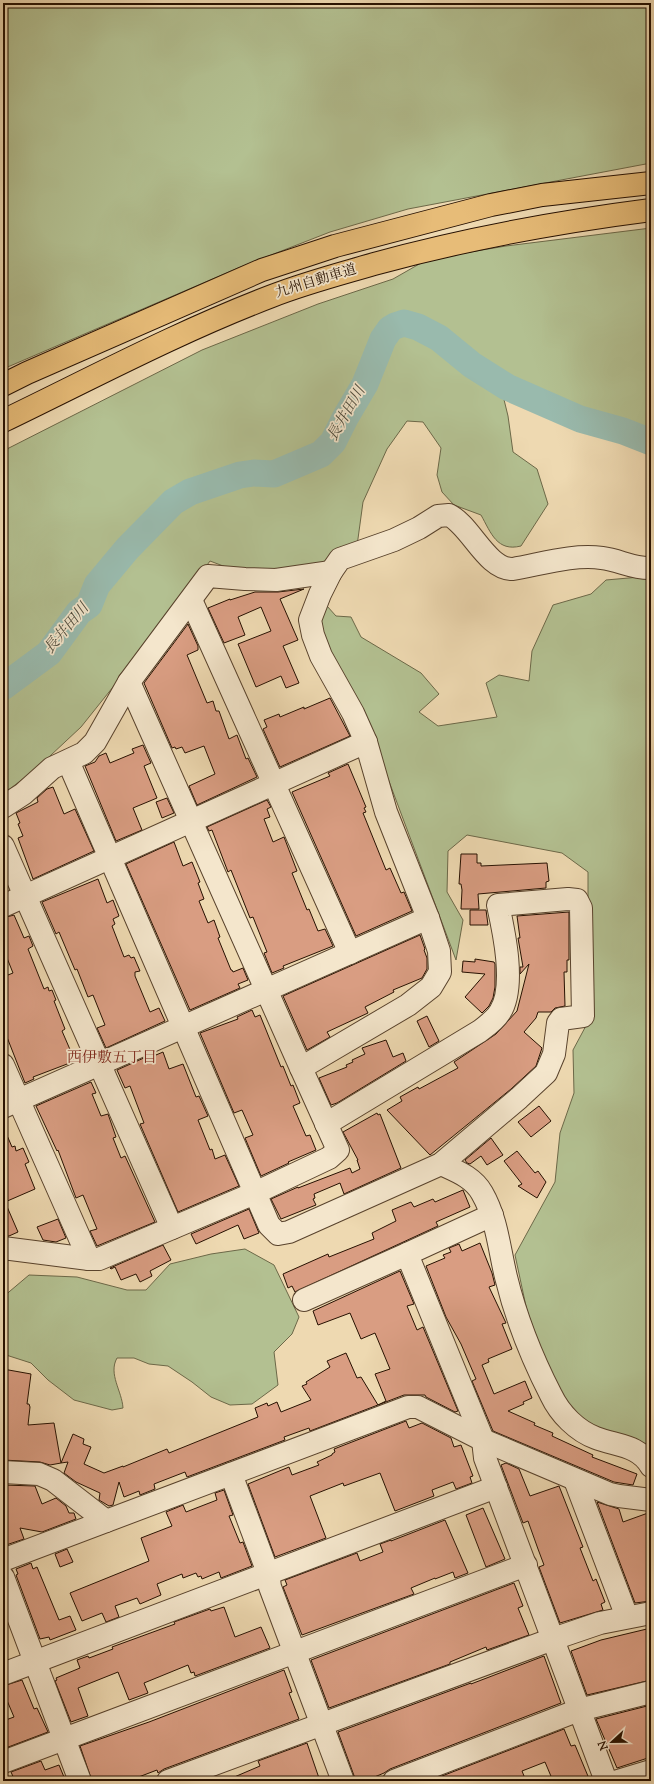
<svg xmlns="http://www.w3.org/2000/svg" width="654" height="1784" viewBox="0 0 654 1784" font-family="'Sorts Mill Goudy','Noto Serif JP',serif">
	<style>
		.green { fill: #b3c091; stroke: #6c6848 }
		.lines { fill: none; stroke-linecap: round; stroke-linejoin: round }
		.river { stroke: #99baad; stroke-width: 27 }
		.building { fill: #d99d82; stroke: #261000 }
		.minor-casing { stroke: #58422c; stroke-width: 24 }
		.highway-casing { stroke: #261000; stroke-width: 24 }
		.minor { stroke: #f4e6cc; stroke-width: 22 }
		.highway { stroke: #e7bc78; stroke-width: 22 }
		.labels { text-anchor: middle; dominant-baseline: central; stroke-width: 3.5; stroke-linejoin: round; paint-order: stroke }
		.street-label { font-size: 14px; fill: #261000; stroke: #f4e6cc }
		.water-label { font-size: 15px; font-style: italic; fill: #4e4c3d; stroke: #f4e6cc }
		.neighbourhood-label { font-size: 15px; fill: #7a1f14; stroke: #f4e6cc }
	</style>
	<rect width="100%" height="100%" fill="#eed9b1"/>
	<filter id="stains"><feTurbulence type="fractalNoise" baseFrequency=".005" numOctaves="4"/><feColorMatrix values="0 0 0 0 .2 0 0 0 0 .09 0 0 0 0 .02 0 0 0 .5 -.17"/></filter>
	<radialGradient id="worn" r=".72"><stop offset=".6" stop-color="#630" stop-opacity="0"/><stop offset="1" stop-color="#630" stop-opacity=".3"/></radialGradient>
	<g class="green">
		<path d="M3,3H76L78,5L83,3H651V163L408,209L330,232L238,268L3,369Z"/>
		<path d="M651,228V435L634,430L576,405L498,375L508,416L513,452L537,469L548,504L521,546C497,552 491,533 481,515L454,505L442,492L437,475L441,448L423,422L407,421L387,449L363,502L357,546L335,554L318,566L247,575L210,561L173,612L81,727L35,770L3,794V451L202,350L318,304L393,279L428,259L506,246Z"/>
		<path d="M651,576V1452L579,1423L554,1383L527,1311L515,1255L555,1182L560,1133L574,1093L573,1050L588,1022V872L562,853L467,835L448,851L447,892L463,920L456,960L384,768L326,656L317,618L327,606L336,616L351,617L361,637L421,673L439,694L419,712L438,726L497,717L486,683L499,675L529,681L532,651L553,605L591,594L606,580Z"/>
		<path d="M245,1249L274,1265L299,1317L292,1334L274,1352L278,1385L252,1404L230,1405L211,1397L192,1382L168,1366L149,1364L134,1358H117C108,1374 122,1391 123,1408L112,1410L74,1400L48,1380L31,1363L3,1354V1297L29,1275L77,1277L127,1290H146L170,1264L211,1254Z"/>
	</g>
	<g class="lines">
		<path class="river" d="M3,687L49,653L79,612L89,605L97,585L127,549L173,502L190,492L240,475L254,473L274,474L321,454L333,442L345,418L365,384L383,339L390,329L395,326L404,323L418,327L439,338L472,365L507,387L580,419L623,431L651,442"/>
	</g>
	<g class="building">
		<path d="M304,589L280,599L298,640L283,646L299,683L286,688L281,676L256,687L238,644L271,631L261,607L238,617L245,635L224,643L208,608L230,599V600L255,592H278Z"/>
		<path d="M188,624L198,646V650L187,655L207,703L213,701L216,711H219L229,739L237,735L246,759L248,758L257,777L197,805L189,786L215,774L204,746L185,753L182,747L176,749L175,747L172,748L144,683Z"/>
		<path d="M330,698L350,736L280,767L263,729L267,727L264,720L279,714L280,717L304,707V709Z"/>
		<path d="M143,745L151,763L144,766L157,798L133,808L142,830L116,841L85,766L95,762L99,756L106,753L110,763L134,753L132,749Z"/>
		<path d="M348,764L366,807L364,808L366,812L363,813L386,870L390,868L401,893L404,892L412,911L356,936L292,792L330,776L328,773Z"/>
		<path d="M53,787L64,814L75,809L94,851L33,879L18,838L23,836L18,824L20,823L16,813L38,802L37,798L47,789Z"/>
		<path d="M167,798L174,813L162,818L156,802Z"/>
		<path d="M267,800L271,807L267,809L270,817L264,819L273,842L284,837L297,871L292,873L307,910L309,909L318,931L325,929L333,946L283,966L284,968L272,973L264,953L267,952L253,917L250,918L231,870L228,872L212,830L209,831L207,827Z"/>
		<path d="M174,842L183,866L192,862L200,882L198,883L204,899L199,901L208,923L214,920L220,937L218,938L231,970H232L233,972L243,968L248,980L238,984L240,988L190,1010L126,864Z"/>
		<path d="M461,854H477V863H481V866L547,863L549,881L546,882V888L478,894L479,909H461L462,890L461,884H459Z"/>
		<path d="M98,879L107,903L113,900L119,916L113,919L115,924L112,926L124,957L129,955L131,958L134,957L140,971L135,972V976L150,1012L159,1008L165,1021L106,1048L97,1028L105,1025L93,995L88,997L77,969L75,970L59,932L56,934L42,902Z"/>
		<path d="M470,910H486L488,925H470Z"/>
		<path d="M569,912V960H567V972H564L565,1006L555,1008L551,1012H538L536,1018L524,1032L542,1048L536,1066L511,1089L430,1155L387,1110L402,1101L400,1097L418,1087L419,1089L458,1068L454,1062L496,1034L517,1011L529,964L520,974V967H523L518,938H520L517,916Z"/>
		<path d="M14,915L24,938L29,936L33,946L28,949L44,989L48,987L49,991L52,990L56,1000L54,1001L65,1029L62,1031L75,1061L33,1077L34,1079L25,1083L3,1027V977L13,973L3,948V918Z"/>
		<path d="M420,935L425,949L424,950L427,958V969L422,978L393,990L394,992L365,1007L368,1013L327,1032L330,1037L307,1050L283,996Z"/>
		<path d="M475,959L494,962L495,964V987L493,998L489,1006L482,1013L465,997L485,974L462,972L463,961L475,962Z"/>
		<path d="M252,1010L255,1017L260,1015L281,1067L283,1066L291,1086L293,1085L300,1103L293,1106L306,1136L310,1135L316,1150L288,1162L289,1163L261,1176L245,1138L253,1135L242,1110L234,1113L200,1033L238,1019L237,1017Z"/>
		<path d="M427,1016L439,1041L429,1047L417,1021Z"/>
		<path d="M386,1040L393,1057L403,1053L406,1061L337,1103L331,1105L319,1078L347,1067L346,1065L353,1062L352,1060L365,1054L362,1048Z"/>
		<path d="M163,1052L169,1069L183,1064L196,1097L199,1096L208,1116L198,1120L210,1150L212,1149L215,1159L225,1155L239,1186L178,1212L140,1124L144,1123L130,1086L125,1088L117,1070L155,1053L156,1055Z"/>
		<path d="M91,1082L96,1093L92,1094L101,1116L108,1114L116,1137L113,1138L121,1158L125,1156L155,1222L97,1246L90,1231L97,1229L83,1195L76,1198L58,1150L57,1151L36,1106Z"/>
		<path d="M539,1106L551,1121L531,1137L518,1122Z"/>
		<path d="M377,1113L378,1115L380,1114L401,1168L344,1194L340,1183L314,1194L315,1198L313,1199L316,1205L281,1219L271,1199L298,1187V1188L350,1168L352,1173L360,1169L357,1160H358L343,1132Z"/>
		<path d="M3,1126L12,1147L15,1146L16,1151L23,1148L29,1162L25,1164L35,1189L5,1202L18,1232L9,1236H3Z"/>
		<path d="M491,1138L503,1155L487,1165L481,1156L470,1164L467,1163L465,1160Z"/>
		<path d="M517,1151L535,1173L538,1171L546,1182L537,1198L518,1186L522,1184L504,1161Z"/>
		<path d="M463,1190L470,1207L436,1222L438,1226L295,1292L292,1286L288,1288L283,1274L328,1254L329,1257L374,1239L372,1233L396,1221L392,1210L411,1202L414,1207L433,1199L435,1202Z"/>
		<path d="M249,1209L259,1233L244,1239L238,1225L196,1244L191,1234Z"/>
		<path d="M58,1219L66,1238L56,1242L43,1240L37,1227Z"/>
		<path d="M480,1243L492,1273L495,1285L489,1287L506,1323L502,1324L512,1349L488,1359L489,1362L482,1365L494,1394L525,1381L532,1398L523,1402L524,1404L508,1411L535,1423L534,1425L553,1433L552,1436L593,1455L592,1457L637,1474L633,1485L614,1482L493,1431L472,1381L476,1379L461,1344L446,1317L426,1266L445,1258L443,1255L451,1252L449,1248L459,1244L462,1251Z"/>
		<path d="M163,1245L171,1260L150,1271L152,1276L140,1282L136,1274L121,1280L115,1267L111,1269L110,1268Z"/>
		<path d="M400,1271L414,1304L407,1306L417,1330L423,1327L458,1411L455,1412L426,1397L425,1395H404L310,1431L309,1428L284,1437L285,1440L187,1477L185,1472L154,1484L155,1489L140,1495L139,1491L124,1497L119,1482L113,1505L109,1506L99,1500L100,1493L76,1482L64,1473L68,1462L61,1463L73,1434L84,1439L83,1444L91,1447L84,1464L104,1473L123,1466V1467L167,1449L169,1453L258,1417L255,1408L267,1403L268,1406L277,1402L281,1412L311,1400L302,1386L307,1384L306,1382L330,1367L327,1361L346,1353L357,1378L361,1377L378,1405L386,1401L375,1374L390,1369L375,1333L361,1339L350,1313L318,1325L313,1311Z"/>
		<path d="M3,1369L31,1374L27,1404H29L30,1407L28,1425L54,1423L61,1463L50,1465L40,1462L3,1460Z"/>
		<path d="M406,1421L409,1428L422,1423L451,1438L454,1447L461,1445L473,1476L470,1477L472,1483L456,1489L453,1482L432,1490L434,1496L395,1511L380,1473L344,1486L343,1483L310,1496L326,1538L275,1557L248,1484L289,1467L292,1475L319,1465L317,1462L332,1455V1454L335,1452L334,1449Z"/>
		<path d="M506,1463L519,1469L530,1496L559,1486L583,1547L580,1548L593,1581L596,1579L605,1602L601,1604L603,1610L560,1623L539,1567L544,1565L538,1549L528,1521L523,1523L501,1465Z"/>
		<path d="M3,1485L35,1486L42,1504L56,1498L66,1506L69,1513H74L76,1519L42,1532L20,1528L24,1539L3,1546Z"/>
		<path d="M224,1490L233,1515L229,1516L240,1543L243,1542L252,1566L221,1578L219,1572L202,1579L201,1576L198,1577L196,1573L183,1578L182,1574L157,1584L161,1595L140,1604L137,1598L115,1606L119,1617L106,1622L102,1613L82,1621L70,1593L149,1561L141,1538L172,1526L166,1512L183,1505L186,1512L217,1500L215,1493Z"/>
		<path d="M597,1502L619,1509L623,1522L648,1513L651,1520V1601L635,1603Z"/>
		<path d="M483,1508L505,1559L486,1567L466,1515Z"/>
		<path d="M445,1520L468,1573L455,1578L453,1572L435,1579V1578L411,1588L414,1594L302,1635L283,1587L287,1585L285,1580L357,1553L360,1561L383,1552L380,1544L391,1540V1541Z"/>
		<path d="M67,1549L73,1562L60,1567L55,1554Z"/>
		<path d="M31,1563L33,1569L37,1567L59,1620L70,1616L76,1630L50,1640L49,1637L40,1639L16,1575L18,1574L16,1569Z"/>
		<path d="M514,1583L523,1606L518,1608L529,1635L487,1650L486,1647L450,1662V1664L329,1708L311,1660Z"/>
		<path d="M224,1607L235,1637L261,1627L270,1648L195,1676L194,1672L191,1673L188,1665L144,1683L148,1693L129,1700L118,1672L78,1688L88,1716L71,1722L55,1681L57,1680L56,1678L80,1668L77,1660L88,1656L89,1658L113,1649L112,1647L175,1624L174,1622L210,1609L211,1611Z"/>
		<path d="M651,1628V1680L587,1695L571,1651L601,1640Z"/>
		<path d="M544,1656L561,1703L390,1769L384,1773L365,1781H356L338,1732L471,1683V1684Z"/>
		<path d="M284,1670L292,1692L289,1693L299,1719L164,1769L158,1773L157,1770L136,1778L137,1781H92L80,1746L149,1722Z"/>
		<path d="M22,1680L34,1709L37,1708L48,1732L3,1749V1721L14,1717L3,1691V1686Z"/>
		<path d="M651,1705V1757L617,1768L596,1719Z"/>
		<path d="M564,1729L571,1746L575,1745L590,1781H553L545,1762L522,1771L526,1781H429Z"/>
		<path d="M307,1743L320,1781H282L281,1777L271,1781H225L260,1766L258,1761Z"/>
		<path d="M41,1761L45,1770L59,1765L64,1777L54,1781H15L11,1772Z"/>
	</g>
	<g class="lines">
		<g class="minor-casing">
			<g id="minor">
				<path d="M191,600L350,953"/>
				<path d="M129,682L301,1068"/>
				<path d="M68,761L269,1225L278,1234L289,1232L441,1164L519,1098L546,1073L554,1054L558,1023L561,1019L583,1016L581,908L577,900L568,899L498,905C504,932 516,987 500,1012C495,1020 488,1025 480,1031L326,1124"/>
				<path d="M3,807L23,794L52,768L84,753L95,742L129,682L208,576L245,579L276,580L331,572"/>
				<path d="M3,846L172,1228"/>
				<path d="M3,906L366,742"/>
				<path d="M3,1065L89,1259"/>
				<path d="M3,1107L428,918"/>
				<path d="M441,1164C456,1171 473,1177 482,1193C497,1219 499,1248 506,1277C516,1318 532,1358 551,1395C560,1414 577,1431 596,1438C617,1446 639,1445 651,1466"/>
				<path d="M492,1215L407,1254L483,1440L485,1458L606,1781"/>
				<path d="M3,1248L89,1259H99L255,1193L329,1158L338,1150L301,1068L408,1005L431,987L440,972L439,951L428,918L386,812L366,742L353,713L321,656L313,635L310,620L320,594L331,572L340,559L394,540L419,528L438,516L449,515C471,526 487,570 513,569C542,564 573,554 602,558C619,560 634,569 651,568"/>
				<path d="M304,1300L407,1254"/>
				<path d="M3,1472L39,1474L53,1480L106,1521"/>
				<path d="M231,1474L268,1573L270,1587L343,1781"/>
				<path d="M575,1480L627,1617"/>
				<path d="M3,1560L408,1407H418L483,1440L610,1494L619,1496L651,1500"/>
				<path d="M3,1577L80,1781"/>
				<path d="M3,1674L496,1487"/>
				<path d="M3,1762L526,1565"/>
				<path d="M168,1781L553,1639L600,1623L651,1613"/>
				<path d="M394,1781L579,1710L651,1692"/>
				<path d="M618,1781L651,1771"/>
			</g>
		</g>
		<g class="highway-casing">
			<g id="highway">
				<path d="M3,385L27,373L262,270L335,246L491,205L542,195L651,183"/>
				<path d="M3,421C92,378 180,331 272,296C305,283 340,274 374,264C465,239 557,222 651,210"/>
			</g>
		</g>
		<use href="#minor" class="minor"/>
		<use href="#highway" class="highway"/>
	</g>
	<g class="labels">
		<g class="street-label">
			<text transform="translate(316 282) rotate(-17)">九州自動車道</text>
		</g>
		<g class="water-label">
			<text transform="translate(347 414) rotate(-60)">長井田川</text>
			<text transform="translate(67 629) rotate(-50)">長井田川</text>
		</g>
		<g class="neighbourhood-label">
			<text x="112" y="1058">西伊敷五丁目</text>
		</g>
	</g>
	<rect width="654" height="1784" fill="none" stroke="#eed9b1" stroke-width="16"/>
	<rect x="4" y="4" width="646" height="1776" fill="none" stroke="#261000" stroke-width="2"/>
	<rect x="8" y="8" width="638" height="1768" fill="none" stroke="#261000"/>
	<g transform="translate(612 1742) rotate(248)" stroke="#f4e6cc" stroke-width="3" paint-order="stroke">
	<path d="M0-3L7 15L0 10L-7 15Z" fill="#261000"/>
	<text y="-6" font-size="11" font-weight="bold" text-anchor="middle" fill="#261000">N</text>
	</g>
	<rect width="100%" height="100%" filter="url(#stains)"/>
	<rect width="100%" height="100%" fill="url(#worn)"/>
</svg>
